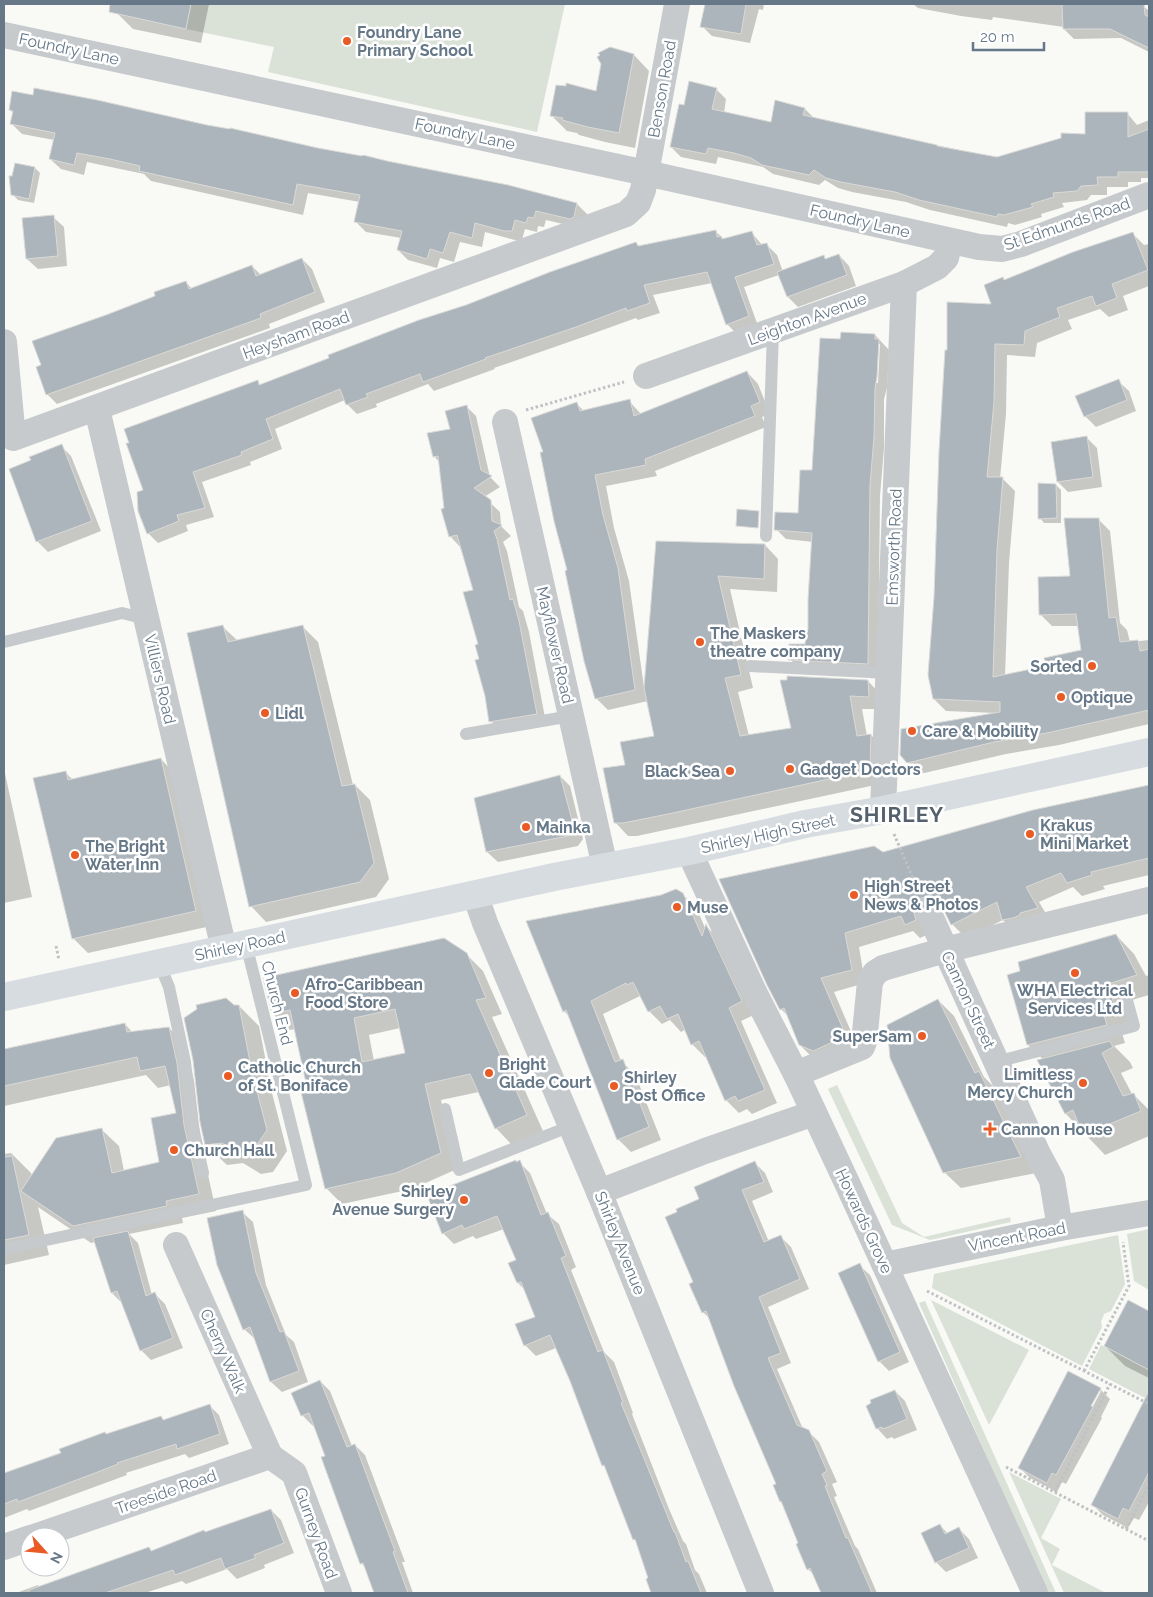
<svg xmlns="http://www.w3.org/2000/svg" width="1153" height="1597" viewBox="0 0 1153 1597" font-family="Raleway,sans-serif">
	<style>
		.green { fill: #dae1d7 }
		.shadow { fill: #0003; fill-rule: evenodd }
		.building { fill: #acb5bb; stroke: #dadad8; fill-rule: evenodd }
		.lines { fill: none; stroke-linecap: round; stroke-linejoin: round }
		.path { stroke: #bfc2c4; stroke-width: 3; stroke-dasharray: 2.5 2.5; stroke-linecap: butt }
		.lane { stroke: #c6cacd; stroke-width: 12 }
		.street { stroke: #c6cacd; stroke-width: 26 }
		.primary { stroke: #d6dce0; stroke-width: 28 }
		.poi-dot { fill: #e95a25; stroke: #fff; stroke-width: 2 }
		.labels { text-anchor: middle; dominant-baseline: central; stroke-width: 5; stroke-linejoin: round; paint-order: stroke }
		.poi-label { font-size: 16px; font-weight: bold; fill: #667888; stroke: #fff; text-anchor: start }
		.street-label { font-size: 16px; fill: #667888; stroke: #fff }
		.district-label { font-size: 21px; font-weight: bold; letter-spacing: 1px; fill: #55616d; stroke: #fff }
	</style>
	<rect width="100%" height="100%" fill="#f9f9f6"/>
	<g class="green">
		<path d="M191,4H565L537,132L268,72L274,47L186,29Z"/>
		<path d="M837,1085L902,1223L924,1237L1010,1217L1011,1222L930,1240L892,1225L828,1089Z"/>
		<path d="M1149,1229V1290L1134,1281L1127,1234Z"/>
		<path d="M1118,1235L1125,1284L1111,1311L1104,1314L1101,1322L1102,1327L1082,1366L932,1288L934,1274Z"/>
		<path d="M931,1300L1029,1350L989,1425Z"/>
		<path d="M925,1301L1056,1593H1047L919,1303Z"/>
		<path d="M1101,1345L1149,1370V1400L1089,1369Z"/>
		<path d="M1009,1472L1061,1499L1041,1538L1060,1549L1052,1565L1106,1593H1064Z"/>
	</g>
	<g class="shadow">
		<path d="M119,4H209L201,43L133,29L117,13Z"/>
		<path d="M706,4H764L763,10L759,9L750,43L712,36L702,26Z"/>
		<path d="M913,4H1141L1149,11V52L1121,38L1074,39L1064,29V27L993,17L992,20L961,16L918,8Z"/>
		<path d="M634,55L649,71L635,148L605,142L579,135L577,133L567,131L552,116L597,92Z"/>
		<path d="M716,89L726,99L724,113L772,123L805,109L815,119L997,158L1087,135L1127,113L1137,125L1149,120V178H1141V182H1128V187H1107V195H1091L1087,200L1062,203L1064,207L1041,214L1042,217L1015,225L1008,223L1007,227L930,210L906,202L852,192L838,188L825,180L819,185L773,174L763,167L718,157L716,164L681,157L671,147L685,107Z"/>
		<path d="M10,110L577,204L587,214L584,227L580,228L546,220L544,227L538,226L537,232L525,229L522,240H515L485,232L482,247L460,242L454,262L440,258L437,268L408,260L398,250L401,238L366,232L356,222L360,202L308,193L303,215L151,181L144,174L87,162L84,175L61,169L50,159L54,140L22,134L12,124L14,114Z"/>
		<path d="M16,164L35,168L40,173L34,203L18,200L13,195Z"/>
		<path d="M53,217L64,227L67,266L38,269L27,259Z"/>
		<path d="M715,231L724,239L752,233L763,246L767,245L777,255L783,272L823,256L826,260L839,255L849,266L856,286L798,307L788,297L779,275L744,287L758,326L737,334L727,324L712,283L653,295L660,313L638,320L636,318L586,336L494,368L495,369L434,391L428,384L376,404L377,407L357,414L347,404L345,400L275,429L282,449L250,462L251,465L202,482L214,517L186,525L188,531L158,543L148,533L145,490L257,381L262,386L466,306L636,243L640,247Z"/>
		<path d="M1132,233L1144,245L1149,244V286L1123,296L1128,310L1109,317L1100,309L1068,320L1072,329L1037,343L1035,357L1007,355L1006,414L1000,479H1003L1015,491L1009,563L1005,676L1047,667L1083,651L1079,626H1052L1040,614L1072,578L1098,519L1110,531L1120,623L1127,630L1130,642L1149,640V724L1059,745L1006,754L920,774L908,762L996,713L946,711L934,699L992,306L1005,281Z"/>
		<path d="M302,259L312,269L325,302L269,324L270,328L57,404L47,394L157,297L186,282L192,289L252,266L261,275Z"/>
		<path d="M875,335L889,350L887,388L884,399V448L880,496L878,673L800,670L790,659L807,646L809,632L813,542L786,539L776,529L799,515L813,471L842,341ZM878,344H880L878,383H875Z"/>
		<path d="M747,372L758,384L770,414L762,417L766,427L655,471L657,476L606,486L614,528L629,581L644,687L657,543L765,545L778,559L777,592L730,589L753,688L738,692L749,736L792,729L868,681L881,695L882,709H862L867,736L871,735L884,748L880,784L637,836H628L615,822L626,766L656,737L648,701L608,710L596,698L544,452L577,404L584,411L629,401L641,414Z"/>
		<path d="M1118,381L1129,391L1136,411L1096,427L1086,417L1077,396Z"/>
		<path d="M466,406L476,416L490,477L500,487L484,497L500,512L501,526L511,536L503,542L507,551L519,607L523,611L529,632L546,723L501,731L491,721L480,660L474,591L460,547L450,536L445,509L439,462L434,456Z"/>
		<path d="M1087,438L1097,448L1102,487L1068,492L1058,482Z"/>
		<path d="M61,446L71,456L101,531L48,552L37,541L32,461Z"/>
		<path d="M1056,485L1061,490V523H1044L1040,518Z"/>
		<path d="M302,626L318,642L353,785H355L370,800L389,879L376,897L266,922L251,906L223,627L238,641Z"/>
		<path d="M161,759L176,775L211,926L88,953L73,938L66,773L73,780Z"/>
		<path d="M4,769L32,897L4,903Z"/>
		<path d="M560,776L570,786L583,839L578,846L498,862L487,852L475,799Z"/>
		<path d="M1149,786V875L1103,886L1105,889L1082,896L1073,887L1039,902L1051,922L1017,934L1003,920L966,938L952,924L944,909L936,911L929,934L920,938L913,931L859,947L865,983L834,992L859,1050L814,1059L800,1045L788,1016L781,1009L882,854L1033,812Z"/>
		<path d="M682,894L696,907L706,930L707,927L719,939L754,1015L741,1021L777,1103L752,1114L747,1109L739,1113L726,1100L707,1056L705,1057L692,1044L686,1029L681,1032L670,1020L662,1024L649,1011L640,996L603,1014L621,1061L635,1074L661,1140L631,1152L618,1139L570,1017L564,1011Z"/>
		<path d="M1116,935L1134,954L1146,976L1149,975V995L1125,1002L1133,1030L1122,1033L1125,1043L1114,1046L1130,1062L1133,1068L1121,1073L1132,1094H1133L1149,1110V1136L1105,1155L1066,1114L1043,1059L1028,1045L1008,976Z"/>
		<path d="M466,954L483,971L502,1014L492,1017L543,1131L512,1145L496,1128L479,1092L441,1100L457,1169L412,1189L342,1204L326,1188L308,1083L296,1029L289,1030L273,1014ZM400,1028L406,1054L374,1061L369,1035Z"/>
		<path d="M938,1000L954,1016L984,1077L995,1088L1036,1173L961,1188L944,1172Z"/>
		<path d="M239,1006L259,1026L272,1093L287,1151L273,1172L261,1174L243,1163L227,1165L206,1145Z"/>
		<path d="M125,1024L133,1033L169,1028L186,1045L194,1081L201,1143L216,1211L182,1218L183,1223L129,1234L138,1243L152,1295L155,1294L165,1304L183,1348L151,1360L141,1350L122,1303L112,1293L95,1242L91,1243L38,1207L49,1255L4,1265V1154L11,1153L31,1173L32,1176L101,1129L119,1146L124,1171L160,1163L177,1114L171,1085L158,1088L146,1075L4,1106V1050Z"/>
		<path d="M519,1162L530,1173L547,1214L559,1224L576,1267L571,1270L604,1352L614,1362L633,1413L632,1414L669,1509L683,1541L686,1544L695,1570L699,1574L707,1593H653L647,1580L650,1578L637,1543L634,1539L607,1469L603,1465L571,1381L556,1348L536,1356L525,1345L536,1317L525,1290L518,1283V1261L504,1229L476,1239L473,1236L454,1244L443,1233Z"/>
		<path d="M755,1163L765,1173L773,1192L752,1201L769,1242L781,1237L791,1247L809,1289L768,1307L791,1363L777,1369L803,1429L808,1431L819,1442L837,1482L832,1484L837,1496L834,1497L855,1546L858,1549L877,1593H822L814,1575L808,1569L800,1543L784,1504L781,1501L778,1484L710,1319L703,1312L694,1283L700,1200Z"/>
		<path d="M242,1212L253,1222L266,1285L286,1335L294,1342L308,1382L282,1392L271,1382L255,1339L244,1329Z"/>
		<path d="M859,1265L870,1275L909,1362L889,1371L879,1361Z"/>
		<path d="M1128,1301L1149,1313V1378L1125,1366L1105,1346Z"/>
		<path d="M1069,1373L1100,1389L1110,1399L1101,1417L1102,1418L1066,1484L1062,1482L1057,1492L1030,1478L1020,1468ZM1098,1391H1101L1090,1412L1087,1411Z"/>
		<path d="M320,1381L330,1391L352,1446L355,1445L365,1455L405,1562H402L413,1593H375L366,1568L361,1563L315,1425L313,1426L303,1416L293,1393Z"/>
		<path d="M895,1391L905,1401L917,1430L894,1439L892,1437L887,1439L877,1428Z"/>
		<path d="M209,1405L219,1415L229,1444L189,1458L185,1454L126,1473L127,1475L29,1511L27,1509L4,1518V1474L107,1435L161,1418L164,1420Z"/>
		<path d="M1142,1409L1149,1413V1502L1139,1520L1134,1518L1128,1528L1103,1515L1093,1505Z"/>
		<path d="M271,1510L281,1520L294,1553L264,1565L265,1568L237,1579L227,1569L186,1584L182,1581L145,1593H16L38,1585L40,1588L149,1548L153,1552Z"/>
		<path d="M940,1525L948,1534L959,1529L969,1539L978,1558L946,1572L936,1562Z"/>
	</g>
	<g class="building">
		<path d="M110,4H191L186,29L109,12Z"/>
		<path d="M705,4H746L741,34L700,27Z"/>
		<path d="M1062,4H1144L1145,15L1149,17V48L1110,29H1063Z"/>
		<path d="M610,47L634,54L619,133L588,127L562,120L563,118L550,116L556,85L566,86V83L596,91L601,64L597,57L600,55L598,53Z"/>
		<path d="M689,81L717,88L712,109L771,122L775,100L805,108L803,115L937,145V146L997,157L1061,138V133L1085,134V112H1128V137L1149,129V172H1118V177H1097L1098,185L1081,186L1077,191L1053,193L1054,197L1031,204L1033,207L1004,215L998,214L997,217L919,200L895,192L841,182L826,178L814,170L809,175L762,165L751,158L734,153L708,148L706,154L670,147L679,104L684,105Z"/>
		<path d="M34,88L97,100L207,125L230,129V128L318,148L362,156L363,155L387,161L508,185L577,203L574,217L570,219L536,211L534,218L528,217L526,223L515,220L512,231H504L475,223L472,238L450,232L443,253L430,249L427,259L397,250L402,231L354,222L360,195L297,184L293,205L139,171L140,166L110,159L77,153L74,165L49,159L55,133L10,124L13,111L9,110L12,91L33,95Z"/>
		<path d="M15,163L35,167L29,199L11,195L9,176H12Z"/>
		<path d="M54,215L58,256L26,259L22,218Z"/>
		<path d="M716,230L717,237L721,236L722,239L752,231L757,245L767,243L774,264L735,277L749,316L726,325L707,272L644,285L650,303L627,311L626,308L576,327L485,358L486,359L423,382L420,374L366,394L368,397L346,405L340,389L266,419L273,439L241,452L242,455L193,472L205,508L177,515L179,521L147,534L138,511L137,492L143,490L126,443H129L124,429L258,380L259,385L329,358L328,355L419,320L466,305L550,272L636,242L638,246Z"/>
		<path d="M1133,232L1148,270L1112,284L1117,298L1096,306L1092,296L1057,308L1060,317L1025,331L1024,345L995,344L994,402L987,477H1003L997,550L993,677L1046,666L1044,658L1081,650L1076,614L1039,615L1038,577L1070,576L1064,518H1099L1109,618L1116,617L1120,642L1138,640L1140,651L1149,649V710L1047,733L994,742L907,763L900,755L901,729L1000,712V702L933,699L928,675L934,597L939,451L945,350H947V302L991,304L984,285L1003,277L1004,280L1073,252Z"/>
		<path d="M839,254L847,275L787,297L777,272L824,255L825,259Z"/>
		<path d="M302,258L315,292L260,314L261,318L46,395L36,367L41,365L32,341L106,315L155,296L154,292L186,281L189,289L252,265L256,276Z"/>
		<path d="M841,332L875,334V339H879L877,377L875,388L874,437L870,485L868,664L788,660L789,644H805L806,630H808V600L812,533L774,530L775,512L798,513L800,470H812L820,338L840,339Z"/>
		<path d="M747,371L760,402L751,406L755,416L645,459L646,465L595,475L603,515L618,568L635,690L595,699L584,661L565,571L567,570L554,521L540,452H543L531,418L577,402L580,411L630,399L634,416Z"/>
		<path d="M1119,379L1127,400L1084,417L1075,396Z"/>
		<path d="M467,405L481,470L492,476L474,488L491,500L492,521L502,525L494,531L497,539L510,600L513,599L519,621L537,714L489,722L485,696L475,660L479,659L475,645L478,644L463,592L473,590L457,535L449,537L441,509L444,508L438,456L433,457L427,433L450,429L445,411Z"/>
		<path d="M1087,436L1093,477L1057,482L1051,442Z"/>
		<path d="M62,444L92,521L36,542L9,469L31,460L29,457Z"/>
		<path d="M1038,483L1056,484L1057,518L1038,519Z"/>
		<path d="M737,509L759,511L758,528L736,526Z"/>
		<path d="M656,541L765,544L764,579L718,576L741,675L725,678L740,736L791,728L780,680H787V676L868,680L869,697L850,696L857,736L871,734L870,767L866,771L668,814L623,823H614L603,768L625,765L620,742L654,736L644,688Z"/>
		<path d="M223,625L228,642L303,625L342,786L355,784L371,849L374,863L360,882L249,907L187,633Z"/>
		<path d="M161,758L196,911L72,939L33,778L66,771L68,780Z"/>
		<path d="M560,775L573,824V828L568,836L486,852L474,798Z"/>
		<path d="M1149,785V858L1091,872L1092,875L1067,883L1061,873L1026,887L1038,908L1020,913V915L1013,918L1002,920L997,902L951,925L941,904L936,899L929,896L921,898L916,902L913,910L916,920L905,925L901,916L845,933L852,970L821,978L846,1036L813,1051L799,1045L784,1008L780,1010L767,985L719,879L874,846L883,852L1033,810Z"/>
		<path d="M676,889L683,893L702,936L706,924L742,1001L729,1008L765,1090L738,1101L735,1096L725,1101L699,1041L691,1045L678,1014L667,1019L660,1006L648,1012L633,982L627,985L626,983L591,1001L615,1062L623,1059L649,1127L617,1140L566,1010L563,1012L526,921L661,895Z"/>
		<path d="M1116,934L1137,975L1108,984L1116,1011L1104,1015L1107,1025L1027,1045L1007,975L1020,971L1018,962Z"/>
		<path d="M444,938L467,953L486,998L476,1000L527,1115L495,1129L470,1074L425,1084L441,1153L396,1173L325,1189L299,1084L306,1083L290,1010L272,1014L263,978ZM395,1009L405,1053L362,1062L354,1018Z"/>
		<path d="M226,998L234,1005H239L252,1072L267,1130L252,1152L240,1154L222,1143L205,1145L200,1122L193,1060L184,1018L197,1009L196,1005Z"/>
		<path d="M938,999L975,1073L979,1071L1021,1157L943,1173L890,1058L887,1025Z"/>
		<path d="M125,1023L127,1032L169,1027L177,1063L184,1125L199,1194L166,1201L167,1206L73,1226L21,1191L56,1138L102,1128L112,1173L159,1162L151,1118L176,1113L165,1066L140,1071L137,1057L4,1086V1049Z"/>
		<path d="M1110,1041L1113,1047L1102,1053L1123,1096L1134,1093L1141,1111L1083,1135L1073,1110L1065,1114L1037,1060Z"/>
		<path d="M12,1156L29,1235L4,1240V1157Z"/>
		<path d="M516,1160V1162L520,1160L541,1215L548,1212L566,1256L561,1258L598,1352L603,1350L623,1402L621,1403L643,1456L674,1532H675L686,1562L688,1561L701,1593H651L646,1579L648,1578L635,1539L633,1540L604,1465L602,1466L570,1381L550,1335L524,1346L515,1324L535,1317L521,1282L517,1283L508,1263L516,1260L497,1216L464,1229L462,1225L442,1234L427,1195Z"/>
		<path d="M755,1161L764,1182L742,1190L764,1242L781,1235L800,1279L759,1297L781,1353L768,1358L797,1425L809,1430L827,1471L822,1474L827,1485L825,1486L846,1538H848L872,1593H821L810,1568L807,1570L796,1544L798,1543L781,1501L780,1502L773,1485L776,1484L734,1386L706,1311L702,1313L689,1284L693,1282L665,1217L677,1212L676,1209L699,1199L694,1187Z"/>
		<path d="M243,1210L256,1273L280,1332L284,1331L299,1371L270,1382L250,1327L243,1330L217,1265L207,1218Z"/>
		<path d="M128,1231L146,1296L155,1292L173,1338L140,1351L117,1291L111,1293L93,1238Z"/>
		<path d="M860,1263L900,1352L878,1362L838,1273Z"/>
		<path d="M1128,1300L1149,1311V1370L1104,1346Z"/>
		<path d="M1068,1371L1101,1388L1091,1406L1093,1407L1056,1475L1052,1473L1047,1483L1018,1468Z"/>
		<path d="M320,1380L347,1447L355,1444L395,1551L393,1552L408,1593H374L363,1563L360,1564L321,1457L325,1456L309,1413L301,1416L291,1393Z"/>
		<path d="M895,1390L907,1419L883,1429L882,1427L876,1429L866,1406L871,1403L870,1400Z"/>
		<path d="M1149,1391V1472L1129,1511L1123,1508L1118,1519L1091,1505Z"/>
		<path d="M210,1404L220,1434L177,1449L176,1444L117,1463L118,1464L95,1473L18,1502L17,1499L4,1504V1473L61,1453L59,1449L105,1432L106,1434L161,1416L163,1420Z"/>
		<path d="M271,1509L284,1543L254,1555L256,1558L225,1569L221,1558L175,1575L173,1570L105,1593H29V1590L149,1547L151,1551L204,1530L205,1532Z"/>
		<path d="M940,1524L945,1534L959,1527L969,1548L935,1563L921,1533Z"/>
	</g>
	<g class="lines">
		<g class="path">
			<path d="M526,410L624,382"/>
			<path d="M894,834L918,890"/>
			<path d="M56,946L59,960"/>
			<path d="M927,1291L1149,1404"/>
			<path d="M1084,1371L1129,1286L1123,1242"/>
			<path d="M1006,1467L1149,1541"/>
			<path d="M1055,1492L1110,1384"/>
			<path d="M1126,1529L1149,1485"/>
		</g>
		<g class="lane">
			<path d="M766,536L773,331"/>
			<path d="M4,642L122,613L146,619"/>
			<path d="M750,666L889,673"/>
			<path d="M466,734L571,716"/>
			<path d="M159,963L169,987L185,1062L192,1123L203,1173"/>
			<path d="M996,1062L1134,1026L1125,993"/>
			<path d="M445,1109L459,1170L571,1126"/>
			<path d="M4,1249L306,1185L246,944"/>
		</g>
		<g class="street">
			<path d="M4,35L646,173L979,247L1002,249L1021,244L1149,195"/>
			<path d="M4,342L13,438L626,214L638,203L643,190L677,4"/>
			<path d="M646,376L904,284L937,267L946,258L950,241"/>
			<path d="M97,409L224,949"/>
			<path d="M505,422L605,867"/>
			<path d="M883,810L904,284"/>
			<path d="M689,851L754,992L796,1074L848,1185L1035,1593"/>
			<path d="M475,894L485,923L599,1192L761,1593"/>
			<path d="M928,911L1038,1154L1052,1180L1060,1228"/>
			<path d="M796,1074L862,1047L864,1042L870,982L875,973L883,968L945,950L1149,900"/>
			<path d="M599,1192L705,1151L814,1113"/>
			<path d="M176,1245L270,1456"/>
			<path d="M885,1265L1060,1228L1149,1213"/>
			<path d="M34,1537L270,1456L294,1473L339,1593"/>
			<path d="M4,1547L30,1538"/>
		</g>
		<path class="primary" d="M4,997L554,877L689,851L805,824L883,810L1149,752"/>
	</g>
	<g class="poi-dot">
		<circle cx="347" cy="41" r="5"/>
		<circle cx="700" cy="642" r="5"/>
		<circle cx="1092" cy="666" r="5"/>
		<circle cx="1061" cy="697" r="5"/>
		<circle cx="265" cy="713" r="5"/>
		<circle cx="912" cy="731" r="5"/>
		<circle cx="790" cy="769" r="5"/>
		<circle cx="730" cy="771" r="5"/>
		<circle cx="526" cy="827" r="5"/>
		<circle cx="1030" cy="834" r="5"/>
		<circle cx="75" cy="855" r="5"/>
		<circle cx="854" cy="895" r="5"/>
		<circle cx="677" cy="907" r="5"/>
		<circle cx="1075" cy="973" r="5"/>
		<circle cx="295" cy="993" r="5"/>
		<circle cx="922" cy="1036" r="5"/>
		<circle cx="489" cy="1073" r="5"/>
		<circle cx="228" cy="1076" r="5"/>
		<circle cx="1083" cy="1083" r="5"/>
		<circle cx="614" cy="1086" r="5"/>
		<path d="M987.5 1121.5h5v5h5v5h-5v5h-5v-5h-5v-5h5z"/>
		<circle cx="174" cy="1150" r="5"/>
		<circle cx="464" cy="1200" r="5"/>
	</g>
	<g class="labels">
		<g class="poi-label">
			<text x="357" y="32">Foundry Lane<tspan x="357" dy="18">Primary School</tspan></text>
			<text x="710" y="633">The Maskers<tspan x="710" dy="18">theatre company</tspan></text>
			<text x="1082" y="666" text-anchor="end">Sorted</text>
			<text x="1071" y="697">Optique</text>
			<text x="275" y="713">Lidl</text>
			<text x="922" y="731">Care &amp; Mobility</text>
			<text x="800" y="769">Gadget Doctors</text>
			<text x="720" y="771" text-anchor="end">Black Sea</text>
			<text x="1040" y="825">Krakus<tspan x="1040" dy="18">Mini Market</tspan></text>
			<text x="536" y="827">Mainka</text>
			<text x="85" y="846">The Bright<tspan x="85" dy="18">Water Inn</tspan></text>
			<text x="864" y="886">High Street<tspan x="864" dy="18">News &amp; Photos</tspan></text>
			<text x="687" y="907">Muse</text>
			<text x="305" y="984">Afro-Caribbean<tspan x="305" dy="18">Food Store</tspan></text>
			<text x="1075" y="990" text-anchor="middle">WHA Electrical<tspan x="1075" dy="18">Services Ltd</tspan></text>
			<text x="912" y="1036" text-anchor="end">SuperSam</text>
			<text x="499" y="1064">Bright<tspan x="499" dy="18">Glade Court</tspan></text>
			<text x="238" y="1067">Catholic Church<tspan x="238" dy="18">of St. Boniface</tspan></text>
			<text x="1073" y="1074" text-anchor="end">Limitless<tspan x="1073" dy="18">Mercy Church</tspan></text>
			<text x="624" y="1077">Shirley<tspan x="624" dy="18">Post Office</tspan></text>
			<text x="1001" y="1129">Cannon House</text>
			<text x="184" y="1150">Church Hall</text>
			<text x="454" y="1191" text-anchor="end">Shirley<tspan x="454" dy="18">Avenue Surgery</tspan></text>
		</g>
		<g class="street-label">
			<text transform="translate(69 49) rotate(12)">Foundry Lane</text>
			<text transform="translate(662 89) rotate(-80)">Benson Road</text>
			<text transform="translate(465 134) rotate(12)">Foundry Lane</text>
			<text transform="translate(860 221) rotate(13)">Foundry Lane</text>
			<text transform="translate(1067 224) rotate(-19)">St Edmunds Road</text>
			<text transform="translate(807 319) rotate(-20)">Leighton Avenue</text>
			<text transform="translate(296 335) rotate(-20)">Heysham Road</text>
			<text transform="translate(894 547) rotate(-88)">Emsworth Road</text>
			<text transform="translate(555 645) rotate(77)">Mayflower Road</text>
			<text transform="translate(160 679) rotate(77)">Villiers Road</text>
			<text transform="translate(768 834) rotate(-12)">Shirley High Street</text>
			<text transform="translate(240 946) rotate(-12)">Shirley Road</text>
			<text transform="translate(968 1000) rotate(65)">Cannon Street</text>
			<text transform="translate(277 1003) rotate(76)">Church End</text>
			<text transform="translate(864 1221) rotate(65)">Howards Grove</text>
			<text transform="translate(1017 1237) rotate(-11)">Vincent Road</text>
			<text transform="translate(620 1243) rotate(68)">Shirley Avenue</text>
			<text transform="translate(223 1351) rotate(66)">Cherry Walk</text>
			<text transform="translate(166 1492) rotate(-19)">Treeside Road</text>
			<text transform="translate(316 1533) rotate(70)">Gurney Road</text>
		</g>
		<g class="district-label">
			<text x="897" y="814">SHIRLEY</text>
		</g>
	</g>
	<rect width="1153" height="1597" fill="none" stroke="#667888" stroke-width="10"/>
	<g transform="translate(45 1552) rotate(117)"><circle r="24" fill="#ffffff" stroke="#c2c9cf"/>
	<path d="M0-4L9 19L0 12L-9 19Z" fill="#e95a25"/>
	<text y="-8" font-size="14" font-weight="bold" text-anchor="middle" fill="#667888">N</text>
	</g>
	<path d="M973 42v8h71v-8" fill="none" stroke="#667888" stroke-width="2.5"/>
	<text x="980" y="42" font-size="15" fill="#667888" stroke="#ffffff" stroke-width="4" paint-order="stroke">20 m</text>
</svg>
